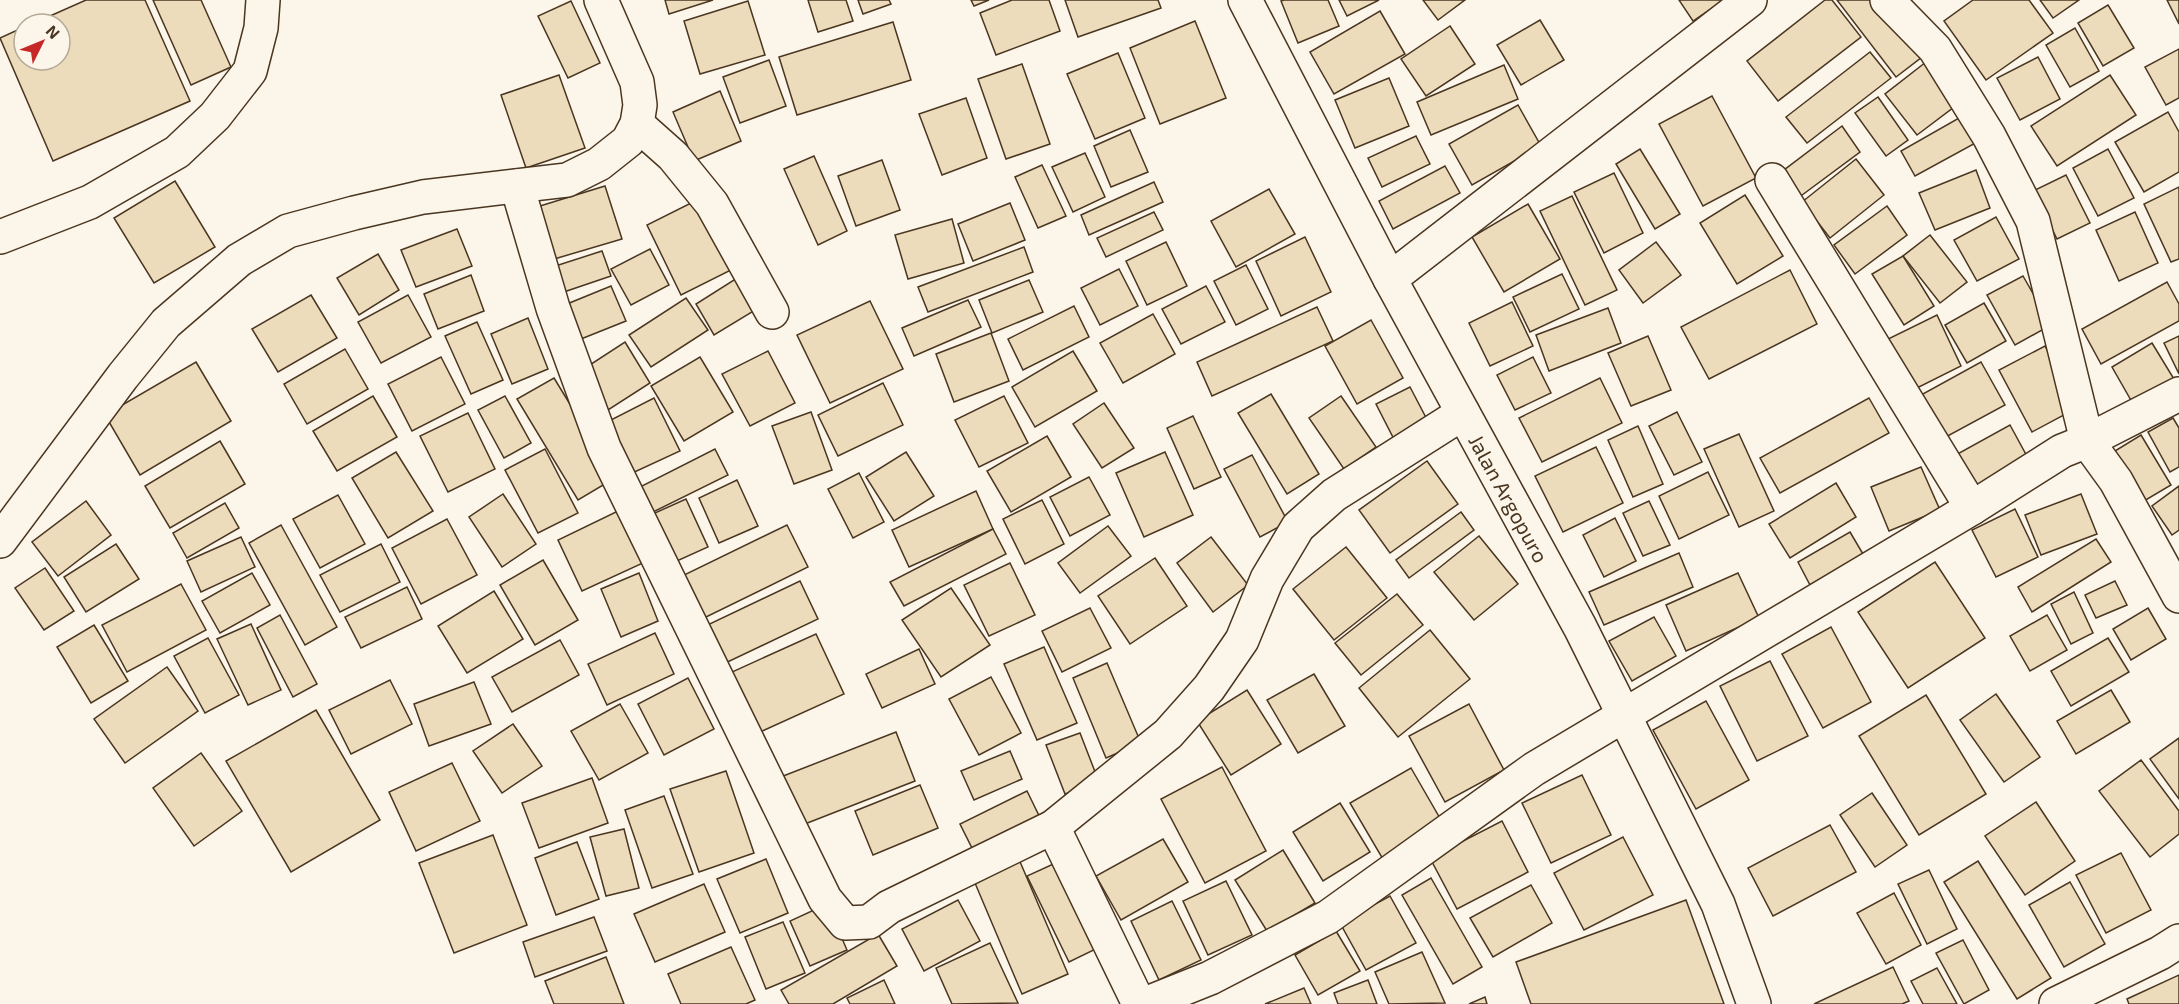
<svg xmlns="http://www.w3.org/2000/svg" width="2179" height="1004" viewBox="0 0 2179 1004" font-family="'Exo 2',sans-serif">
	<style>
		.building { fill: #ecdcbc; stroke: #4a3520; stroke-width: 1.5 }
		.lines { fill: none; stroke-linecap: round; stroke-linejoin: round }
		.minor-casing { stroke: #4a3520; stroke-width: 36 }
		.minor { stroke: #fbf6e9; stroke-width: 33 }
		.labels { text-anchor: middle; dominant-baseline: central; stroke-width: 4.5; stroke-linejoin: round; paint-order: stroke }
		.street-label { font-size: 21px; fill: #4a3520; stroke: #fbf6e9 }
	</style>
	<rect width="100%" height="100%" fill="#fbf6e9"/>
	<g class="building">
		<path d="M86,0H145L190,101L53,161L0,38L24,27V60H60V24H32Z"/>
		<path d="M153,0H201L231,67L191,85Z"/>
		<path d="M665,0H713L669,14Z"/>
		<path d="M808,0H846L853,21L818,32Z"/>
		<path d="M858,0H889L891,4L863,14Z"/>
		<path d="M971,0H989L974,6Z"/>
		<path d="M1012,0H1049L1060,31L996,55L980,13Z"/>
		<path d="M1065,0H1158L1161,8L1078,37Z"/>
		<path d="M1284,0H1328L1339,26L1298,43L1281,1Z"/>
		<path d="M1339,0H1379L1347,16Z"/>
		<path d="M1423,0H1465L1438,20Z"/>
		<path d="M1679,0H1724L1693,21Z"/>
		<path d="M1825,0H1832L1861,37L1778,101L1747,61Z"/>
		<path d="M1837,0H1878L1922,57L1896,77Z"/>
		<path d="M1973,0H2029L2053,33L1986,80L1944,21Z"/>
		<path d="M2040,0H2079L2053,18Z"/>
		<path d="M2167,0H2179V24Z"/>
		<path d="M571,1L600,63L568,78L538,16Z"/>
		<path d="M748,1L765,55L700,74L684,21Z"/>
		<path d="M2108,5L2134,48L2103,66L2078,23Z"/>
		<path d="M1380,11L1405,54L1334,94L1310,52Z"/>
		<path d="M1540,20L1564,60L1521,85L1497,45Z"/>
		<path d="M1195,21L1226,98L1160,124L1130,48Z"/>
		<path d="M893,22L911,80L797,115L779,57Z"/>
		<path d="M1450,26L1475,64L1426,96L1401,59Z"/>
		<path d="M2075,28L2099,71L2070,87L2046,45Z"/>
		<path d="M2179,49V98L2166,105L2145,67Z"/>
		<path d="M1870,52L1891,78L1807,143L1786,117Z"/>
		<path d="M1118,53L1145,118L1095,139L1067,74Z"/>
		<path d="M2038,57L2060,99L2020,120L1997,78Z"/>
		<path d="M769,60L786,106L740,123L723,77Z"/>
		<path d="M1926,62L1958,104L1917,135L1885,94Z"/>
		<path d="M1022,64L1050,144L1006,159L978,79Z"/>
		<path d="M1504,65L1518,99L1431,135L1417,102Z"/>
		<path d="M559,75L585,148L526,168L501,95Z"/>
		<path d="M2110,75L2136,115L2057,166L2031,126Z"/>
		<path d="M1389,78L1409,126L1355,148L1335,100Z"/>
		<path d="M720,91L741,141L694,161L673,112Z"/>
		<path d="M1712,96L1756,178L1703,206L1659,124Z"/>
		<path d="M1878,97L1908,140L1886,156L1855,113Z"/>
		<path d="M966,98L987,158L942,175L919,114Z"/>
		<path d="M1518,105L1541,146L1472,185L1449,144Z"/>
		<path d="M2168,112L2179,132V172L2144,192L2115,142Z"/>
		<path d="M1966,114L1981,140L1915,176L1901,151Z"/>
		<path d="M1842,126L1860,152L1794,201L1776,176Z"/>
		<path d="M1130,130L1148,172L1111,187L1094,146Z"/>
		<path d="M1416,136L1430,164L1382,187L1368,158Z"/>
		<path d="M1640,149L1680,214L1655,229L1616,164Z"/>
		<path d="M2108,149L2134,198L2098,216L2073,168Z"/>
		<path d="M1085,153L1105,197L1073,212L1052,167Z"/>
		<path d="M814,156L847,231L818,245L784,169Z"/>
		<path d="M1856,159L1884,195L1830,238L1802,202Z"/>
		<path d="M882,160L900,210L856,226L838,176Z"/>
		<path d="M1042,165L1066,216L1038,228L1015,177Z"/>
		<path d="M1445,166L1460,193L1393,229L1379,201Z"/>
		<path d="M1976,170L1990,208L1935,230L1919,193Z"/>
		<path d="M1614,173L1643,233L1604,253L1574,192Z"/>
		<path d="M2066,175L2090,223L2057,239L2033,191Z"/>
		<path d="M175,181L215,247L154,283L114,218Z"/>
		<path d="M1154,182L1163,202L1089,235L1081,215Z"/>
		<path d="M605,186L622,239L544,262L527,210Z"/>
		<path d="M2179,187V259L2171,262L2144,204Z"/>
		<path d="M1269,189L1295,234L1236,267L1211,221Z"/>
		<path d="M1745,195L1783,256L1737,284L1700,223Z"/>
		<path d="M1572,196L1617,290L1585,305L1540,211Z"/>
		<path d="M701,198L735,268L681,295L647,225Z"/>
		<path d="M1010,203L1025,240L973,261L958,224Z"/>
		<path d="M1528,204L1560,259L1504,292L1472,237Z"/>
		<path d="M1887,206L1907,235L1855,274L1834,245Z"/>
		<path d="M1154,212L1163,230L1106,257L1097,238Z"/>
		<path d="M2135,212L2158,263L2119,281L2096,230Z"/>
		<path d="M1996,217L2019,259L1977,281L1954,240Z"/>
		<path d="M952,219L964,263L908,279L895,235Z"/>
		<path d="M457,229L472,266L416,287L401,250Z"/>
		<path d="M1930,235L1967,282L1940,303L1903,256Z"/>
		<path d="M1305,237L1331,292L1281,316L1256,261Z"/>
		<path d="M1166,242L1187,286L1147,305L1126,261Z"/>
		<path d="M1656,242L1681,275L1643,303L1619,270Z"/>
		<path d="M1024,247L1033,272L928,312L918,287Z"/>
		<path d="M650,249L669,285L631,305L611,269Z"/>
		<path d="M602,251L611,276L552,296L543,270Z"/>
		<path d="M378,254L399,290L359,315L337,278Z"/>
		<path d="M1903,256L1934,306L1904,325L1872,274Z"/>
		<path d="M1246,265L1268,309L1236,325L1214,281Z"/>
		<path d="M1119,269L1138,306L1100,325L1081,288Z"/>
		<path d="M1790,270L1817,324L1709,379L1681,327Z"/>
		<path d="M745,273L765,304L714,335L696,304Z"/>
		<path d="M1562,274L1579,309L1530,332L1513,297Z"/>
		<path d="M471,275L484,311L438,329L424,294Z"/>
		<path d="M2023,276L2051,325L2015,345L1987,295Z"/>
		<path d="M1029,280L1043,312L992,333L979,300Z"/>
		<path d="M2167,282L2179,304V321L2101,364L2082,329Z"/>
		<path d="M611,286L626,321L581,339L567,304Z"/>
		<path d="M1206,286L1225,322L1181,344L1162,309Z"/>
		<path d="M311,295L337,338L278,372L252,329Z"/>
		<path d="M408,295L431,337L381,363L358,322Z"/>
		<path d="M686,298L708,330L651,367L629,335Z"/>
		<path d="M968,300L981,327L914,356L902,328Z"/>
		<path d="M870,301L903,369L830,403L797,335Z"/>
		<path d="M1512,302L1533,346L1490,366L1469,323Z"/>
		<path d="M1984,303L2006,341L1967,363L1945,325Z"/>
		<path d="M1074,306L1089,337L1023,370L1008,339Z"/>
		<path d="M1317,307L1333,341L1212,396L1197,362Z"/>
		<path d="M1608,308L1621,343L1549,371L1536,335Z"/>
		<path d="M1153,314L1175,354L1123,383L1100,343Z"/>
		<path d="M1937,315L1961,366L1909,392L1884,341Z"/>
		<path d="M528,318L548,369L512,384L491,334Z"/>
		<path d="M1371,320L1403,378L1357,404L1325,346Z"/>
		<path d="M477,322L503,380L471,394L445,336Z"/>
		<path d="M991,333L1009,381L954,402L936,354Z"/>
		<path d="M1648,336L1671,390L1631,406L1608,353Z"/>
		<path d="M2179,336V374L2164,343Z"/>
		<path d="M625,342L650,383L608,410L582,370Z"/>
		<path d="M2152,343L2177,384L2136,409L2112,367Z"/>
		<path d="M2045,346L2077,408L2032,432L1999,370Z"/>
		<path d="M345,349L368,389L307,424L284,384Z"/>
		<path d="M768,351L795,403L750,426L722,374Z"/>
		<path d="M1073,351L1097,391L1035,427L1012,387Z"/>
		<path d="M441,357L465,404L412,431L388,384Z"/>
		<path d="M700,357L733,412L684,441L651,386Z"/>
		<path d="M1533,357L1551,393L1515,410L1497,375Z"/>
		<path d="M196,362L231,421L140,475L105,415Z"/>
		<path d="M1981,362L2005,405L1944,438L1921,395Z"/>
		<path d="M554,378L615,478L578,500L517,399Z"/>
		<path d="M1600,378L1622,423L1542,462L1519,418Z"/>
		<path d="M883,383L903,425L838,456L818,415Z"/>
		<path d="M1410,387L1433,431L1399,449L1376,404Z"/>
		<path d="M1271,394L1319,474L1287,494L1238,413Z"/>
		<path d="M373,396L397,437L337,471L313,431Z"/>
		<path d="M505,396L531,443L504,458L478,410Z"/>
		<path d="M1004,396L1028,443L979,467L955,420Z"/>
		<path d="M1341,396L1376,447L1344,469L1309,418Z"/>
		<path d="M654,398L680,451L628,475L603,424Z"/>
		<path d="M1869,398L1889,433L1780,493L1760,458Z"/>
		<path d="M1104,403L1134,448L1102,468L1073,424Z"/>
		<path d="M811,412L832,470L794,484L772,426Z"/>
		<path d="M1677,412L1702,462L1674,475L1649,426Z"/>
		<path d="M468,413L495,469L448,492L420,436Z"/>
		<path d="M1193,416L1221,477L1194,489L1167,428Z"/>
		<path d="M2173,418L2179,428V467L2170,472L2148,432Z"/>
		<path d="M2010,425L2029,460L1971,491L1952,457Z"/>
		<path d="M1638,426L1663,484L1633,497L1608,440Z"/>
		<path d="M1739,434L1774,511L1739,527L1704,449Z"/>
		<path d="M2141,435L2171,485L2139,504L2110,454Z"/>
		<path d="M1047,436L1071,477L1011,512L987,471Z"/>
		<path d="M220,441L245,484L170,528L145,486Z"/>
		<path d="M1596,447L1623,503L1563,532L1535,476Z"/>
		<path d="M545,449L578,513L538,533L505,470Z"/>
		<path d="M715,449L728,475L649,514L636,489Z"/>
		<path d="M396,452L433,511L388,538L352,478Z"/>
		<path d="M906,452L934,496L894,521L866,477Z"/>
		<path d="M1165,452L1193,515L1144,537L1116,473Z"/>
		<path d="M1252,455L1288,522L1260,537L1224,469Z"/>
		<path d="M1427,461L1458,504L1390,553L1359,510Z"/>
		<path d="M1921,467L1940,510L1889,531L1871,487Z"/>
		<path d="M1708,472L1729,515L1679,539L1659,496Z"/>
		<path d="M859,473L884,522L853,538L828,489Z"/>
		<path d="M1089,477L1110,515L1070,536L1050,497Z"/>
		<path d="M737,480L758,526L719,543L699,498Z"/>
		<path d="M1836,483L1856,517L1790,558L1769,524Z"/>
		<path d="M2179,486V530L2172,535L2152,506Z"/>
		<path d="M976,491L993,529L909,567L892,530Z"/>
		<path d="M503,494L536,544L502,567L469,517Z"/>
		<path d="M2081,494L2097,534L2041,555L2025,515Z"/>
		<path d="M338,495L365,544L320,568L293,519Z"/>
		<path d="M686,499L708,547L668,565L646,517Z"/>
		<path d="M1042,500L1064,544L1025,564L1003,519Z"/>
		<path d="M86,501L111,535L58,576L32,542Z"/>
		<path d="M1649,501L1670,545L1643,556L1623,513Z"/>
		<path d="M225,503L239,528L187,558L173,533Z"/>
		<path d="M2015,509L2038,557L1996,577L1972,530Z"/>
		<path d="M618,511L643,563L582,591L558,540Z"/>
		<path d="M1461,512L1474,530L1409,578L1396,560Z"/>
		<path d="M1615,518L1636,561L1604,577L1583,535Z"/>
		<path d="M447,519L477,575L421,604L392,548Z"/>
		<path d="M281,525L337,627L305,645L249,543Z"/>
		<path d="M787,525L808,567L702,619L682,576Z"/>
		<path d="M1108,526L1131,556L1080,593L1058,563Z"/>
		<path d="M993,529L1006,554L904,606L890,582Z"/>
		<path d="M1850,532L1863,554L1810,585L1798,562Z"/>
		<path d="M1479,536L1518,584L1474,620L1434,572Z"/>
		<path d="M241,537L255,567L201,592L187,561Z"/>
		<path d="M1211,537L1248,585L1213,612L1177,563Z"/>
		<path d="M2096,539L2111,562L2032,612L2018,587Z"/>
		<path d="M116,544L139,579L86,612L64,577Z"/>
		<path d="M381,544L400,582L340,612L320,575Z"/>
		<path d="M1346,547L1387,598L1334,640L1293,589Z"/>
		<path d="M1679,553L1693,587L1604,625L1589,592Z"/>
		<path d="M1155,558L1187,606L1130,644L1098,596Z"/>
		<path d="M543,560L578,620L535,645L500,585Z"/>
		<path d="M1935,562L1985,638L1908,688L1858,612Z"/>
		<path d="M1010,563L1035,615L989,636L964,585Z"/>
		<path d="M45,568L74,611L44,630L15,588Z"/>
		<path d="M252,573L270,605L220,633L202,601Z"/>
		<path d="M639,573L658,621L621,637L601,589Z"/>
		<path d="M1738,573L1759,618L1686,651L1666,605Z"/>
		<path d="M800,581L818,619L717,667L699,629Z"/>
		<path d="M2115,581L2127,605L2096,618L2085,595Z"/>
		<path d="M181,584L206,630L127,672L102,625Z"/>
		<path d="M407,587L422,619L361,648L345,617Z"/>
		<path d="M951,588L990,645L941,677L902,620Z"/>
		<path d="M494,591L523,639L467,673L438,626Z"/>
		<path d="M2074,592L2093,633L2071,644L2051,604Z"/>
		<path d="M1397,594L1423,625L1361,675L1335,643Z"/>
		<path d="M1090,608L1111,648L1062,672L1042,631Z"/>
		<path d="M2148,608L2166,639L2131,660L2113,629Z"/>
		<path d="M280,615L317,684L293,697L257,628Z"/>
		<path d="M2047,615L2067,650L2030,671L2010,636Z"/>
		<path d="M1654,617L1676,656L1632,681L1609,641Z"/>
		<path d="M251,624L281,690L248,705L217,639Z"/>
		<path d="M94,625L128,681L91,703L57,647Z"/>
		<path d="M1831,627L1871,702L1823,728L1782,654Z"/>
		<path d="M1430,630L1470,679L1398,737L1359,688Z"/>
		<path d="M655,633L674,674L607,705L588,664Z"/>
		<path d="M816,634L844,694L749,737L721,677Z"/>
		<path d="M208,638L239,695L205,713L174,656Z"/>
		<path d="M2108,638L2129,672L2071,706L2051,671Z"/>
		<path d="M560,640L579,675L512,712L492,677Z"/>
		<path d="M1044,647L1077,723L1037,740L1004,664Z"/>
		<path d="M919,649L935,684L882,708L866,674Z"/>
		<path d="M1770,661L1808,736L1757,761L1720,686Z"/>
		<path d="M1107,663L1141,743L1106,758L1073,678Z"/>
		<path d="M167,667L198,711L125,763L94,719Z"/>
		<path d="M1314,674L1345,726L1298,753L1267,700Z"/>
		<path d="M991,677L1021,733L979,755L949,699Z"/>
		<path d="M688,678L714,729L664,755L638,704Z"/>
		<path d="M390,680L412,724L351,754L329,710Z"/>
		<path d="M474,682L491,724L429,746L414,704Z"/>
		<path d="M1247,690L1281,744L1231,775L1197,721Z"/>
		<path d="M2111,690L2130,722L2076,754L2057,721Z"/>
		<path d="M1996,694L2040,757L2004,782L1960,720Z"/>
		<path d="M1926,695L1986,794L1919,835L1859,736Z"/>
		<path d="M1706,701L1749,780L1696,809L1653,730Z"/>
		<path d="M620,704L648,753L599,780L571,731Z"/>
		<path d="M1469,704L1504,770L1445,802L1409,736Z"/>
		<path d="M316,710L380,820L291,872L226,761Z"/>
		<path d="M513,724L542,766L502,793L473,751Z"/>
		<path d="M896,732L915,781L792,829L773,780Z"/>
		<path d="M1080,733L1099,782L1065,794L1046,745Z"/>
		<path d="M2179,738V799L2150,759Z"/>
		<path d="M1010,751L1022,779L974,800L961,771Z"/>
		<path d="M201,753L242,811L194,846L153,788Z"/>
		<path d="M2141,760L2179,811V834L2150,857L2099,791Z"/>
		<path d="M452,763L480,821L416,851L389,792Z"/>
		<path d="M1222,767L1266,851L1205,883L1161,799Z"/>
		<path d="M1411,768L1445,827L1384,861L1350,803Z"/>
		<path d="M726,771L754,853L699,872L670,789Z"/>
		<path d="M1582,775L1611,835L1551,863L1522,803Z"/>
		<path d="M592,778L608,823L539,848L522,803Z"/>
		<path d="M920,785L938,828L873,855L855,811Z"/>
		<path d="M1027,791L1046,830L979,862L960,824Z"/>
		<path d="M1872,793L1907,845L1875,867L1840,815Z"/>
		<path d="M664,796L693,874L652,888L625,810Z"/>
		<path d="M2036,802L2075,861L2025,895L1985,836Z"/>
		<path d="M1340,803L1370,852L1323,881L1293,832Z"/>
		<path d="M1502,821L1528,872L1457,909L1430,858Z"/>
		<path d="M1830,825L1856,872L1773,916L1748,868Z"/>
		<path d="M624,829L639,888L606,896L590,837Z"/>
		<path d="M493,835L527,925L454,953L419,863Z"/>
		<path d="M1623,837L1653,895L1584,930L1554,873Z"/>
		<path d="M1163,839L1188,882L1121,920L1096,876Z"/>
		<path d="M577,842L599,899L556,915L535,858Z"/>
		<path d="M1283,850L1315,903L1267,931L1235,880Z"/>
		<path d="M2121,853L2151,910L2106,933L2076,875Z"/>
		<path d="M1018,857L1068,974L1022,994L972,876Z"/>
		<path d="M766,859L788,913L740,933L717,879Z"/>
		<path d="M1062,860L1104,945L1069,962L1027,876Z"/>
		<path d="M1978,861L2051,978L2017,999L1944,882Z"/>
		<path d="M1929,870L1957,929L1927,944L1898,884Z"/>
		<path d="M1431,878L1482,967L1453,984L1402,895Z"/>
		<path d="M1226,881L1252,935L1208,955L1183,901Z"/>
		<path d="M2070,882L2105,944L2064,967L2029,905Z"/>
		<path d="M704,884L725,932L655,962L634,914Z"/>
		<path d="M1531,885L1552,923L1493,957L1470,918Z"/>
		<path d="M1894,893L1921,945L1886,964L1857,913Z"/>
		<path d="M1390,896L1416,943L1366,970L1340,923Z"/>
		<path d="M958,900L980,941L924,971L902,929Z"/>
		<path d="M1686,900L1724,1004H1531L1516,962Z"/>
		<path d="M1172,901L1201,960L1159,980L1131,921Z"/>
		<path d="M827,904L847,950L810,966L790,921Z"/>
		<path d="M594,917L607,951L535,977L523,942Z"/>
		<path d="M783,922L805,973L766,989L745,937Z"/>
		<path d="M1336,931L1360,971L1318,995L1295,955Z"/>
		<path d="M878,934L897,966L833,1004H789L781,990Z"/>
		<path d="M1963,940L1989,990L1964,1004L1936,953Z"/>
		<path d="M990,943L1018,1003L952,1004L936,968Z"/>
		<path d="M731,947L755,1000L746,1004H681L668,974Z"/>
		<path d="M1422,952L1445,1003L1389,1004L1375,972Z"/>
		<path d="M606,957L624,1004H554L545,981Z"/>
		<path d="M1893,967L1909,1001L1902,1004H1814Z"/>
		<path d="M1937,968L1957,1004H1923L1911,981Z"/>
		<path d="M2179,975V1004H2129L2127,999Z"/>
		<path d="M884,980L895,1004H850L847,998Z"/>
		<path d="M1368,980L1377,1004H1338L1334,993Z"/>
		<path d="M1304,988L1311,1004H1265Z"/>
		<path d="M1485,997L1487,1004H1469Z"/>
	</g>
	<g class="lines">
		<g class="minor-casing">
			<g id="minor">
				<path id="s1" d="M1245,0L1390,279L1580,627L1718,904L1754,1004"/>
				<path d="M1887,0L1935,49L1989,136L2033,221L2087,441L2179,394"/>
				<path d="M637,124L673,156L712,204L772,312"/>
				<path d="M1772,180L1972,508"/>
				<path d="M517,186L553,308L604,448L825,899L845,923L869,922L889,907L1053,827L1168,734L1209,688L1242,640L1267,579L1298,527L1334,495L1463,413"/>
				<path d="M0,237L90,202L177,152L215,116L250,71L261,28L263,0"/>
				<path d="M1390,279L1750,0"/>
				<path d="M0,541L123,376L166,323L239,260L288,231L354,213L423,197L567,180L599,164L628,141L637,124L640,105L637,82L601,0"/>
				<path d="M1053,827L1139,1004"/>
				<path d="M1145,1004L1210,978L1328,917L1534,769L1972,508L2062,451L2087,441L2116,481L2179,596"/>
				<path d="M2056,1004L2160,953L2179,941"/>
			</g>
		</g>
		<use href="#minor" class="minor"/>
	</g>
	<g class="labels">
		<g class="street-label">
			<text stroke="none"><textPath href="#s1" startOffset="564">Jalan Argopuro</textPath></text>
		</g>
	</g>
	<g transform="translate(42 42) rotate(47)"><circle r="28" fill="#fbf6e9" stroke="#b4a999" stroke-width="1.5"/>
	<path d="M0-4.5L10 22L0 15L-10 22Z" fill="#c62828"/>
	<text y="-9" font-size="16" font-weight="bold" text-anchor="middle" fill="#4a3520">N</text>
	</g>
</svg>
